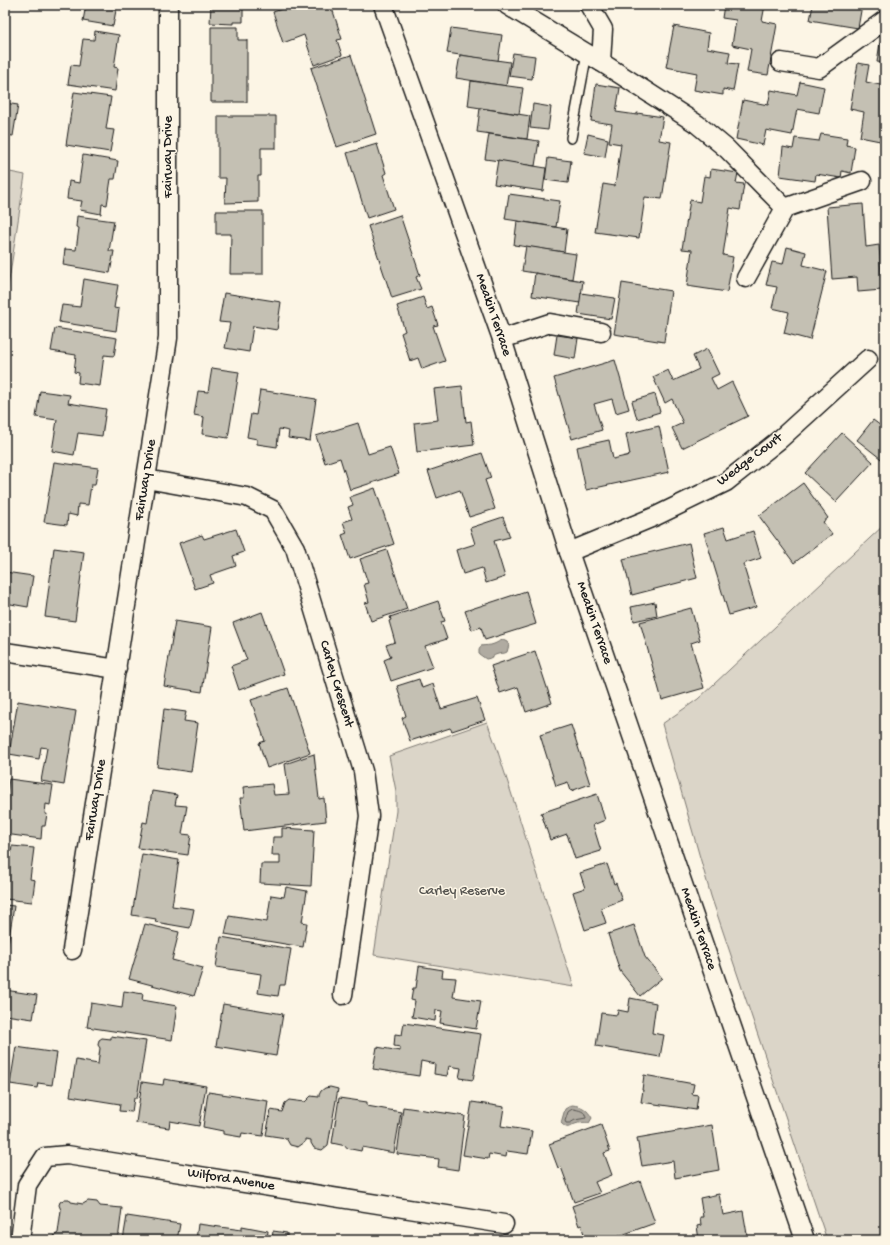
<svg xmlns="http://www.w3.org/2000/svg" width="890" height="1245" viewBox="0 0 890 1245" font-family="'Gochi Hand',sans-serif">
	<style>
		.green { fill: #dbd5c8; stroke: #7c7872 }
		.water { fill: #b0aba1; stroke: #75726c }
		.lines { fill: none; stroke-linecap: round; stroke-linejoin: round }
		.shore { stroke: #575551; stroke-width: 1 }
		.building { fill: #c4c0b3; stroke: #1c1c1c }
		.service-casing { stroke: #1c1c1c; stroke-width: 12 }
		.minor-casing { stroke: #1c1c1c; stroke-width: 21 }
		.service { stroke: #fcf5e5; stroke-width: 9 }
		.minor { stroke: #fcf5e5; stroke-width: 18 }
		.labels { text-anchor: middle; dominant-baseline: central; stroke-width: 3; stroke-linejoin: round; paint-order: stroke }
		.street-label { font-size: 14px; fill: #1c1c1c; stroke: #fcf5e5 }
		.park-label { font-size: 14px; fill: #555450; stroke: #fcf5e5 }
	</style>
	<rect width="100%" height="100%" fill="#fcf5e5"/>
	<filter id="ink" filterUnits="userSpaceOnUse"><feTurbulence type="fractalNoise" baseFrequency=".025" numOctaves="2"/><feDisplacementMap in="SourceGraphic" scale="8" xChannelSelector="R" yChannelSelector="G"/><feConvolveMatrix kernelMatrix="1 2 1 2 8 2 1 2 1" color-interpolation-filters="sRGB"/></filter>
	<g filter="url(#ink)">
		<g class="green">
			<path d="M5,171L25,175L5,307Z"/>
			<path d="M885,524V1240H827L711,896L662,724L698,699Z"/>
			<path d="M487,722L496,746L574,987L374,955L396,811V791L389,756Z"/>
		</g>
		<g class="water">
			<path d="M503,640L507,642L509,645L507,652C504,654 501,653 498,654C493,655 491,659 486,659L479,654V650L481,646C485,645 490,646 494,644C497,643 499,641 503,640Z"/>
			<path d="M572,1105C582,1106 587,1109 592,1118L589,1123C585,1123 579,1122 575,1124C568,1127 568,1130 561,1123L565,1109Z"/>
		</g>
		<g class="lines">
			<path class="shore" d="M573,1109C579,1110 586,1111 586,1118L575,1120L570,1123H566L565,1121L568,1112Z"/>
		</g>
		<g class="building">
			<path d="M86,5H117L113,26L83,21Z"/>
			<path d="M211,5H243V22H233V24L210,23Z"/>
			<path d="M294,5H331L342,39L337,40L342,55L314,65L304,35L283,43L273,12Z"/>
			<path d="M724,5H765L762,21L777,24L768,75L747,72L751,49L732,45L736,20L722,18Z"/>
			<path d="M811,5H862L858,28L810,20L813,5Z"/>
			<path d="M674,26L709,33L707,48L730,52L728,63L738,64L733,91L723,89V95L694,90L697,73L666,67Z"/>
			<path d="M211,27H238V40H247V102H211Z"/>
			<path d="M451,28L502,35L498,61L447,53Z"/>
			<path d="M95,31L119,35L114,67L118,68L115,91L68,84L71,65L79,66L83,39L94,40Z"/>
			<path d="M880,43L885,44V63L877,62Z"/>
			<path d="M513,53L535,56L532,79L509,76Z"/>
			<path d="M351,55L376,134L337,147L311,68Z"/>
			<path d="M460,55L510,62L506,86L456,78Z"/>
			<path d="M858,63L869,65L866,82L885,86V142L860,137L864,112L850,109Z"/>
			<path d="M471,81L523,88L519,114L468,106Z"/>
			<path d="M800,82L824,87L819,113L797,109L792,135L766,130L763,145L736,139L743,100L768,105L771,90L797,95Z"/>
			<path d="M596,84L620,88L616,112L637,115V113L663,117L659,140L671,142L662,199L645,197L639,238L595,232L603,184L615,186L621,144L609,142L612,124L591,121Z"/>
			<path d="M74,92L111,97L106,129L114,130L110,152L66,145Z"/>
			<path d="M5,103L18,105L13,136L5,135Z"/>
			<path d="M533,104L551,107L548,130L530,128Z"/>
			<path d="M480,108L530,116L527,139L477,132Z"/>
			<path d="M218,116H276V148H261V176H258V202L225,203L226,178H218Z"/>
			<path d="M489,134L539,141L535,166L485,159Z"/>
			<path d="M588,134L608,139L605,157L584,153Z"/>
			<path d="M821,134L847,138L846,145L855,147L851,173L842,171L841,178L816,174L815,181L780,176L783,147L793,149L795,138L819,141Z"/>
			<path d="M377,144L386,173L383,175L394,209L367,218L347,153Z"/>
			<path d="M83,155L118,161L115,179H111L107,205L102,204L101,214L80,210L82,201L67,199L69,181L79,183Z"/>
			<path d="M548,158L571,161L568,183L545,180Z"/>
			<path d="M498,160L546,168L543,191L494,184Z"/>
			<path d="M711,169L738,173L736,183L744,184L740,210L730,208L723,255L733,257L727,292L687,286L692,250L682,249L690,200L700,202L704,176L710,177Z"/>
			<path d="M509,194L560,201L556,227L505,219Z"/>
			<path d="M863,204L866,247L879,245L882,290L858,292L857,277L832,279L827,207Z"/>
			<path d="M216,211H263V274H230L231,234H216Z"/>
			<path d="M400,215L420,275L416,277L421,289L392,298L368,226Z"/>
			<path d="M77,216L114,221L109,251H114L110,273L63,265L65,249L76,250L79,228L76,227Z"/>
			<path d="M517,221L567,229L564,252L514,245Z"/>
			<path d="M526,246L576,254L572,279L522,271Z"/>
			<path d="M787,247L806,252L803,265L827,271L810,340L784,333L789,312L772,308L777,287L766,285L772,262L783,264Z"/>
			<path d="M535,273L583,281L580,303L532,296Z"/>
			<path d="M84,279L118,285L114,308L119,309L116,331L59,322L62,305L80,307Z"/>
			<path d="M622,283L671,291L664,342L614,334Z"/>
			<path d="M224,293L281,302L277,330L253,326L249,352L225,348L230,323L219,322Z"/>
			<path d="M581,293L615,298L611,319L578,314Z"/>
			<path d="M423,297L427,309L432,307L438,325L433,326L445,361L422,369L418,358L410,361L401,333L405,331L397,306Z"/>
			<path d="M55,328L117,338L114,356L104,355L100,386L78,383L79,373L74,372L76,355L51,351Z"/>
			<path d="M557,335L578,338L575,359L554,355Z"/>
			<path d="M707,349L719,374L711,378L717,390L732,382L748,416L682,448L672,428L683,423L672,399L665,403L653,377L668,370L673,381L699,369L693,356Z"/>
			<path d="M615,360L629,409L616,413L612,399L594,404L602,430L572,439L554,378Z"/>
			<path d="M212,368L239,372L228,438L202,434L204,417L194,415L198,391L208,392Z"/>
			<path d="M462,386L466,422L471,421L474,445L417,452L414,423L438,420L434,389Z"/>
			<path d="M260,390L316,399L310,441L288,438L289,431L279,429L277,447L257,444V439L247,437L251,414L256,415Z"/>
			<path d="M40,391L70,395L68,403L106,409L102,436L78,433L74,455L52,451L57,420L36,417Z"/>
			<path d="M655,394L660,412L637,419L632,401Z"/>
			<path d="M873,420L885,429V462L857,440Z"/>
			<path d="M358,423L368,454L390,447L399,474L350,490L340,458L325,463L316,436Z"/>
			<path d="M659,426L669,472L586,490L577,447L609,440L613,459L630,455L626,434Z"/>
			<path d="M842,433L873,462L836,502L805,473Z"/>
			<path d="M482,453L491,478L485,480L495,509L469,517L460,490L437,498L428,471Z"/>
			<path d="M54,462L98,468L95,485H91L88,505L78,504L77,516L68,514L67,525L44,522Z"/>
			<path d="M803,483L828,518L823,522L832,534L794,563L759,516Z"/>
			<path d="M375,488L394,544L350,559L342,535L347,533L343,522L352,519L348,507L353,505L350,497Z"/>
			<path d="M503,517L510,537L494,541L505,577L486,583L482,568L463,574L456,550L475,544L470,528Z"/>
			<path d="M724,527L728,539L753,531L761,558L743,564L756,607L729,615L704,533Z"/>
			<path d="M236,529L244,552L233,556L236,566L210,575L213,583L195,589L179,543L202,535L204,539Z"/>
			<path d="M689,543L697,578L632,595L623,559Z"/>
			<path d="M54,548L84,552L75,621L45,617Z"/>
			<path d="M387,550L407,609L371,621L365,603L369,602L364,584L368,583L360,559Z"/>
			<path d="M5,572L33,576L28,607L5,603Z"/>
			<path d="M526,591L536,624L485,640L481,627L472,630L465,611Z"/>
			<path d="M438,601L445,621L441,622L447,639L425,646L433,667L391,681L384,660L391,657L386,645L395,642L389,621L391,620L390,617Z"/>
			<path d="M655,602L657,616L634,621L631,607Z"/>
			<path d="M691,608L700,640L691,643L704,688L662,700L640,622Z"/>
			<path d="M262,612L284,674L239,690L231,666L247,660L233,623Z"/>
			<path d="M175,621L212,627L202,692L164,686Z"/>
			<path d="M535,651L552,703L526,712L518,687L500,693L491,666Z"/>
			<path d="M419,679L422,688L433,684L441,709L477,698L485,720L452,731L450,728L410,741L402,718L406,716L397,686Z"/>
			<path d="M288,688L310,753L267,768L259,743L265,741L251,700Z"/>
			<path d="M18,701L76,711L64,785L41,781L47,748L41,747L39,759L9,754Z"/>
			<path d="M164,709L186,712L184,721L198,723L191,772L157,767Z"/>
			<path d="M571,725L590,784L571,791L568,782L556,786L540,735Z"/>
			<path d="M314,754L319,799L324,798L326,821L244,831L240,798H244L243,787L272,784L274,795L289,794L285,764Z"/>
			<path d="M9,779L53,785L50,805L46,804L45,814H47L45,826H42L41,839L5,834V807Z"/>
			<path d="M152,791L177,795L175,805L187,806L182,834L191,835L188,855L138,848L143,822L147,823Z"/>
			<path d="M597,794L605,820L593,825L601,851L575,859L567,834L550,840L541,813Z"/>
			<path d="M282,828L314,830L311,886L260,883L261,864H280V855H272L273,837H282Z"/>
			<path d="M12,846L34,848L30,879L35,880L32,902L5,899V852L11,853Z"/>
			<path d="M142,854L179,860L172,906L194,909L190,928L155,922L156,919L132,915Z"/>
			<path d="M607,864L614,884L616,883L622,900L601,908L606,923L585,930L573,892L585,888L580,873Z"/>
			<path d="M286,887L307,891L302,922L307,923L303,947L225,934L229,916L267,922L271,895L284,897Z"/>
			<path d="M5,905L14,906L6,958H5Z"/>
			<path d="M145,924L179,932L172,960L203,968L194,996L129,979Z"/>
			<path d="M634,925L645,957L662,978L640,996L620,971L608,934Z"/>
			<path d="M221,937L291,949L285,985H280L278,996L258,993L261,974L216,967Z"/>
			<path d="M419,966L443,970L442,977L456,978L453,997L481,1001L476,1029L440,1023L442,1011L436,1010L435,1021L412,1017L415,1001L411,1000L413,988H416Z"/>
			<path d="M5,990L37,995L33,1019L5,1015Z"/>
			<path d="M124,991L143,994L142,1000L177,1006L172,1040L87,1027L91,1003L122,1008Z"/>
			<path d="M630,998L656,1003L652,1033L664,1035L660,1057L596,1046L601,1013L617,1015L618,1010L628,1012Z"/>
			<path d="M223,1004L283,1014L276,1056L216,1046Z"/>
			<path d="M404,1023L481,1034L473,1080L459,1078L461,1068L449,1066L447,1076L434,1074L435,1064L421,1061L419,1076L373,1069L377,1047L400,1051V1047L394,1046L395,1034L402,1035Z"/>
			<path d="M111,1036L146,1041L137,1098H134L132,1112L119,1111L120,1104L70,1096L76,1060L98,1064L100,1048L98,1045L99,1040L102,1038L111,1039Z"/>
			<path d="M16,1047L57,1053L52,1085L38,1083L37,1088L10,1084Z"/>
			<path d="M644,1075L694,1084L692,1094L698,1095L696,1110L641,1102L643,1090H642Z"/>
			<path d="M164,1079L206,1086L199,1126L170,1121L169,1128L136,1123L142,1082L163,1085Z"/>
			<path d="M330,1087L338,1089L328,1145L322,1150L314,1148L311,1143V1140L305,1139V1142L298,1147L290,1145L286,1138L266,1135L271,1110L282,1112L285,1103L289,1100L305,1102L311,1096L319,1097V1095L321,1091L325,1088Z"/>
			<path d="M208,1092L268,1101L263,1136L242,1133L241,1137L223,1134V1131L203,1127Z"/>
			<path d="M339,1098L367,1102V1106L401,1112L394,1153L362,1147L361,1151L346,1148V1146L332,1143Z"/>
			<path d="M472,1102L504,1107L501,1126L532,1131L528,1154L507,1151L506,1157L489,1154L488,1159L463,1155Z"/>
			<path d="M403,1107L465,1116L458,1170L438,1167L439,1159L397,1154Z"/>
			<path d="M601,1125L610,1151L604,1153L612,1175L595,1182L600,1193L574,1202L561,1167L558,1168L549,1144Z"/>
			<path d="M712,1125L719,1170L675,1178L673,1161L642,1166L637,1138Z"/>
			<path d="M640,1181L655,1223L616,1237L617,1240H586L581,1225L579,1226L572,1206Z"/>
			<path d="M719,1194L723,1215L743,1211L748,1240H699L697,1226L701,1225L700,1217H703L700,1198Z"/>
			<path d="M65,1199H69L71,1202L83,1204L88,1201L97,1202L100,1206L122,1208L118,1240H53L54,1236L58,1233L61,1210L59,1205L60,1202Z"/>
			<path d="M127,1216L180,1224L177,1240H123Z"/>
			<path d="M198,1224L242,1230V1226L268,1231L267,1240H196Z"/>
			<path d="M273,1231L287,1233V1238L303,1240H272Z"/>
		</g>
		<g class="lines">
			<g class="service-casing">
				<path id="service" d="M571,138L587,53"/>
			</g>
			<g class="minor-casing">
				<g id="minor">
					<path d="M383,5L502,339L569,552L805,1240"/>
					<path d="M507,5L601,62L697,124L727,149L785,208"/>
					<path d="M589,5L603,29L601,62"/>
					<path d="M781,62L819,68L885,20"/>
					<path d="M746,278L785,208L862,181"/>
					<path d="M502,339L550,323L601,332"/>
					<path d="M146,479L247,497L273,510L295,548L363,771L369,816L343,995"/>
					<path d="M569,552L656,516L726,482L779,440L868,359"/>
					<path d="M5,652L117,669"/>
					<path d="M72,950L168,338V5"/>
					<path d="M20,1240L27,1185L45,1157L67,1155L504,1224"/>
				</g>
			</g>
			<use href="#service" class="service"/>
			<use href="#minor" class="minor"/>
		</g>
	</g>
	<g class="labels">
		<g class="street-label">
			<text transform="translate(168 157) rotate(-90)">Fairway Drive</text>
			<text transform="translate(493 315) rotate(71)">Meakin Terrace</text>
			<text transform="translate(750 460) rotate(-37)">Wedge Court</text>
			<text transform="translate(146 480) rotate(-81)">Fairway Drive</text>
			<text transform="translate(594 623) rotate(71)">Meakin Terrace</text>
			<text transform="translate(336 684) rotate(73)">Carley Crescent</text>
			<text transform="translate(96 800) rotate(-81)">Fairway Drive</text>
			<text transform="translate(698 929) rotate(71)">Meakin Terrace</text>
			<text transform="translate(231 1180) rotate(9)">Wilford Avenue</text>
		</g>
		<g class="park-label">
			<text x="462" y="891">Carley Reserve</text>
		</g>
	</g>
	<rect width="890" height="1245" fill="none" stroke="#fcf5e5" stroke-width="20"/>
	<rect x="10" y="10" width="870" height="1225" fill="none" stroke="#1c1c1c" stroke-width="1.5" filter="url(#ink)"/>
</svg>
